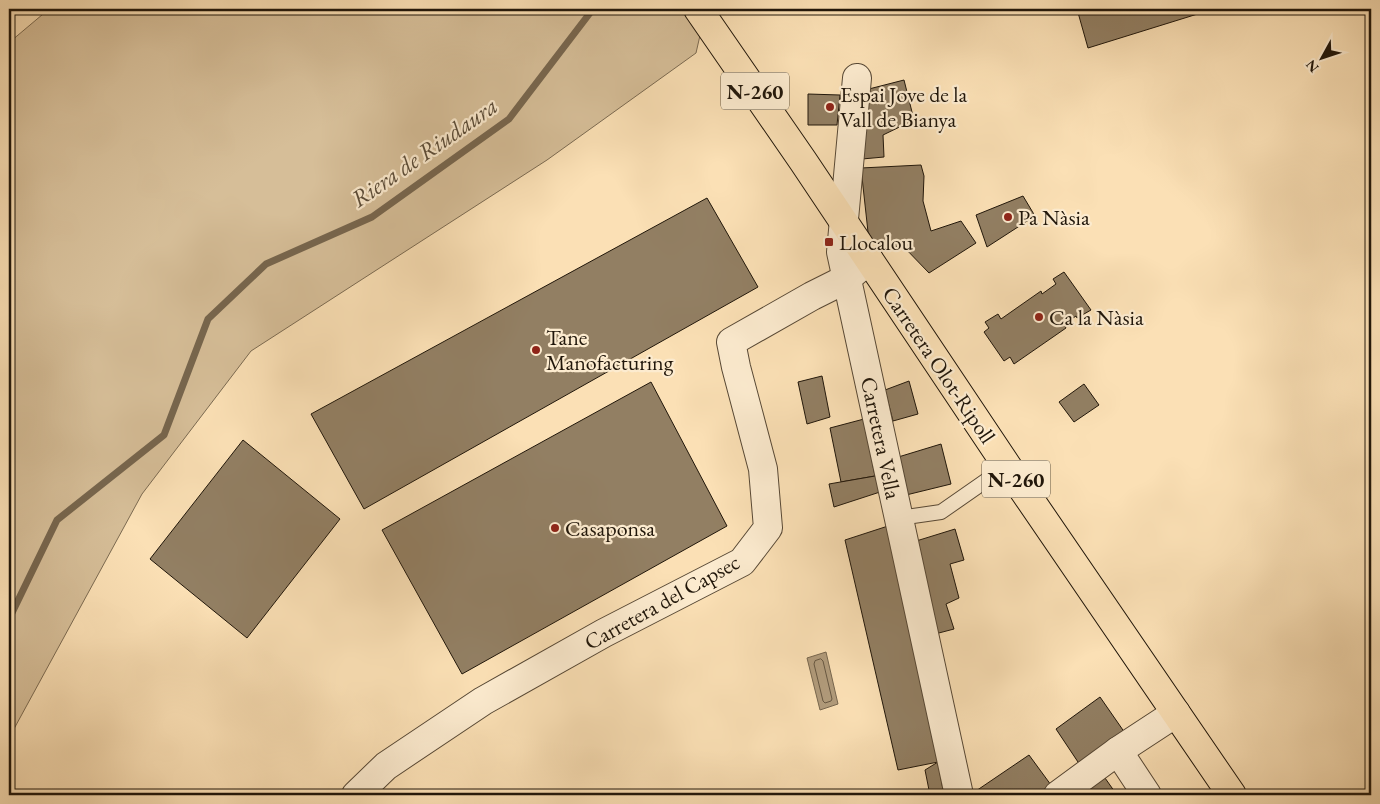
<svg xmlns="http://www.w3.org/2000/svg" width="1380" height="804" viewBox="0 0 1380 804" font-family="'EB Garamond',serif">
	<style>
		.green { fill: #d6be98; stroke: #7b6a51 }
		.water { fill: #b19b7b; stroke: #77664e }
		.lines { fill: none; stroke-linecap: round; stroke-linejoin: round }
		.shore { stroke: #685842; stroke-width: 1 }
		.stream { stroke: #77664e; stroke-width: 7 }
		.building { fill: #927f63; stroke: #20160a }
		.lane-casing { stroke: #574835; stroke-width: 16 }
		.street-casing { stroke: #574835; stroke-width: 30 }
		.primary-casing { stroke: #20160a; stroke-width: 30 }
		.lane { stroke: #fcebcf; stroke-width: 14 }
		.street { stroke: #fcebcf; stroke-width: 28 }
		.primary { stroke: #fbe0b5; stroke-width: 28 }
		.poi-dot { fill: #8f2418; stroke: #fcebcf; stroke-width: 2 }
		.labels { text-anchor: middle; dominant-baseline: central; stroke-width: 4.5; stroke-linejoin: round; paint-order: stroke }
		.shield { fill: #fcebcf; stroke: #625645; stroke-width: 1 }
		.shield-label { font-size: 21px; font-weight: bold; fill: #20160a }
		.poi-label { font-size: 22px; fill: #20160a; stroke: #fcebcf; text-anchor: start }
		.street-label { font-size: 22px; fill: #20160a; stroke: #fcebcf }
		.water-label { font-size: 24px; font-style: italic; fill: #5a4b37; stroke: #fcebcf }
	</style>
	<rect width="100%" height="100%" fill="#fbe0b5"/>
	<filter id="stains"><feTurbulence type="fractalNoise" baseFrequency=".004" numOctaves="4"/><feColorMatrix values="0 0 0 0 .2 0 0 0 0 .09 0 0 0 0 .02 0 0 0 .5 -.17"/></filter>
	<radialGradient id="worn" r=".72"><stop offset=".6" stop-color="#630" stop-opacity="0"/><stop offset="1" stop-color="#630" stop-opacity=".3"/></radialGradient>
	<path class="green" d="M49,9H706L696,53L547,160L251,351L142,494L9,738V47L10,46L11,41Z"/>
	<path class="water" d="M826,652L838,704L820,710L807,658Z"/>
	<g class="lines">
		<path class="shore" d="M821,659L823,661L832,699L831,701L825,703L823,701L814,664L815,661Z"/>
		<path class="stream" d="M9,619L57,520L164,435L208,319L266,264L372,217L509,119L593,9"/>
	</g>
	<g class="building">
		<path d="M1077,9H1203L1204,12L1088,48Z"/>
		<path d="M904,80L914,120L883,135L884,157L862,159L865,90Z"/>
		<path d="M808,94L840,95L837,125H808Z"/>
		<path d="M921,165L924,176L923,201L931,231L961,221L976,243L929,273L902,245L878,251L868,232L861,168Z"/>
		<path d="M1023,196L1035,216L987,247L976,215Z"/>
		<path d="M707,198L758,287L364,509L311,414Z"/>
		<path d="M1064,272L1091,310L1077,318L1076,316L1064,324L1066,328L1014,364L1010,357L1004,361L984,332L989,328L985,322L998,314L1001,319L1041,291L1042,294L1056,284L1053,279Z"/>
		<path d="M822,376L830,417L807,424L798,382Z"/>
		<path d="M909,381L918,414L893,421L885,390Z"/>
		<path d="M651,382L727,526L462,674L382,530Z"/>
		<path d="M1084,384L1099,405L1074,422L1059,402Z"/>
		<path d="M864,419L875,476L841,482L830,428Z"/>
		<path d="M243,440L340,519L247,638L150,559Z"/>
		<path d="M941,444L951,484L902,496L895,458Z"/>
		<path d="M875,476L880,492L834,507L829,484Z"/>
		<path d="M888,526L938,762L898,770L845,540Z"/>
		<path d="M955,529L964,560L950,564L959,598L946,604L954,629L935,634L913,542Z"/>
		<path d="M1100,697L1125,733L1080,765L1056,729Z"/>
		<path d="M1029,755L1051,785L1036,795H970Z"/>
		<path d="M938,762L944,795H930L925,770Z"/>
		<path d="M1105,778L1117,795H1080Z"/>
	</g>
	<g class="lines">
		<g class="lane-casing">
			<path id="lane" d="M899,518L941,512L1007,466"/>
		</g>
		<g class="street-casing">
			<g id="street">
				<path d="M857,78L841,252L959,795"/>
				<path d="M1118,751L1147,795"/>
				<path d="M356,795L386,766L483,701L604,633L742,562L768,528L763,469L736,367L731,342L812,296L846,279L869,260"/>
				<path d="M1058,795L1118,751L1176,713"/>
			</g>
		</g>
		<g class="primary-casing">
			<path id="primary" d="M698,9L803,161L1007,466L1232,795"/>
		</g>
		<use href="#lane" class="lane"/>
		<use href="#street" class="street"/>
		<use href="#primary" class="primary"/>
	</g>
	<g class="poi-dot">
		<circle cx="830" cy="107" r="5"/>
		<circle cx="1008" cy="217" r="5"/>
		<rect x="824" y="237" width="10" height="10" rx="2.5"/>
		<circle cx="1039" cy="317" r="5"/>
		<circle cx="536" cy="350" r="5"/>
		<circle cx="555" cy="528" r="5"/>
	</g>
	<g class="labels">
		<g class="shield">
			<rect x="721" y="72.5" width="68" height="37" rx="4"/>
			<rect x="982" y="460.5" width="68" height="37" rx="4"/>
		</g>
		<g class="shield-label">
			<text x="755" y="91">N-260</text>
			<text x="1016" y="479">N-260</text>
		</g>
		<g class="poi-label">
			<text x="840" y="94">Espai Jove de la<tspan x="840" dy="25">Vall de Bianya</tspan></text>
			<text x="1018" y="217">Pa Nàsia</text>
			<text x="839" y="242">Llocalou</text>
			<text x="1049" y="317">Ca la Nàsia</text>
			<text x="546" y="337">Tane<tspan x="546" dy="25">Manofacturing</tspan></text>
			<text x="565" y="528">Casaponsa</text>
		</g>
		<g class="street-label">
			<text transform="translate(939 365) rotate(56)">Carretera Olot-Ripoll</text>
			<text transform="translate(881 438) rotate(78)">Carretera Vella</text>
			<text transform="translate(662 602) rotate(-29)">Carretera del Capsec</text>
		</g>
		<g class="water-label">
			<text transform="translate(424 152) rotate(-35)">Riera de Riudaura</text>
		</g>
	</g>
	<rect width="1380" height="804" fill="none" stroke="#fbe0b5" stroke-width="30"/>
	<rect x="10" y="10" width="1360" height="784" fill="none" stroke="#20160a" stroke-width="2.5"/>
	<rect x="15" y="15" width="1350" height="774" fill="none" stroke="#20160a"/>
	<g transform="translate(1322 58) rotate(230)" stroke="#fcebcf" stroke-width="4" paint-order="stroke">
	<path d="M0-4L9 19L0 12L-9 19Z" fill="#20160a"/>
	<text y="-8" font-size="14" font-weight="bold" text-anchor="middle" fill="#20160a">N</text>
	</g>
	<rect width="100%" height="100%" filter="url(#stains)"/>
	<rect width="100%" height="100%" fill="url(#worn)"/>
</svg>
